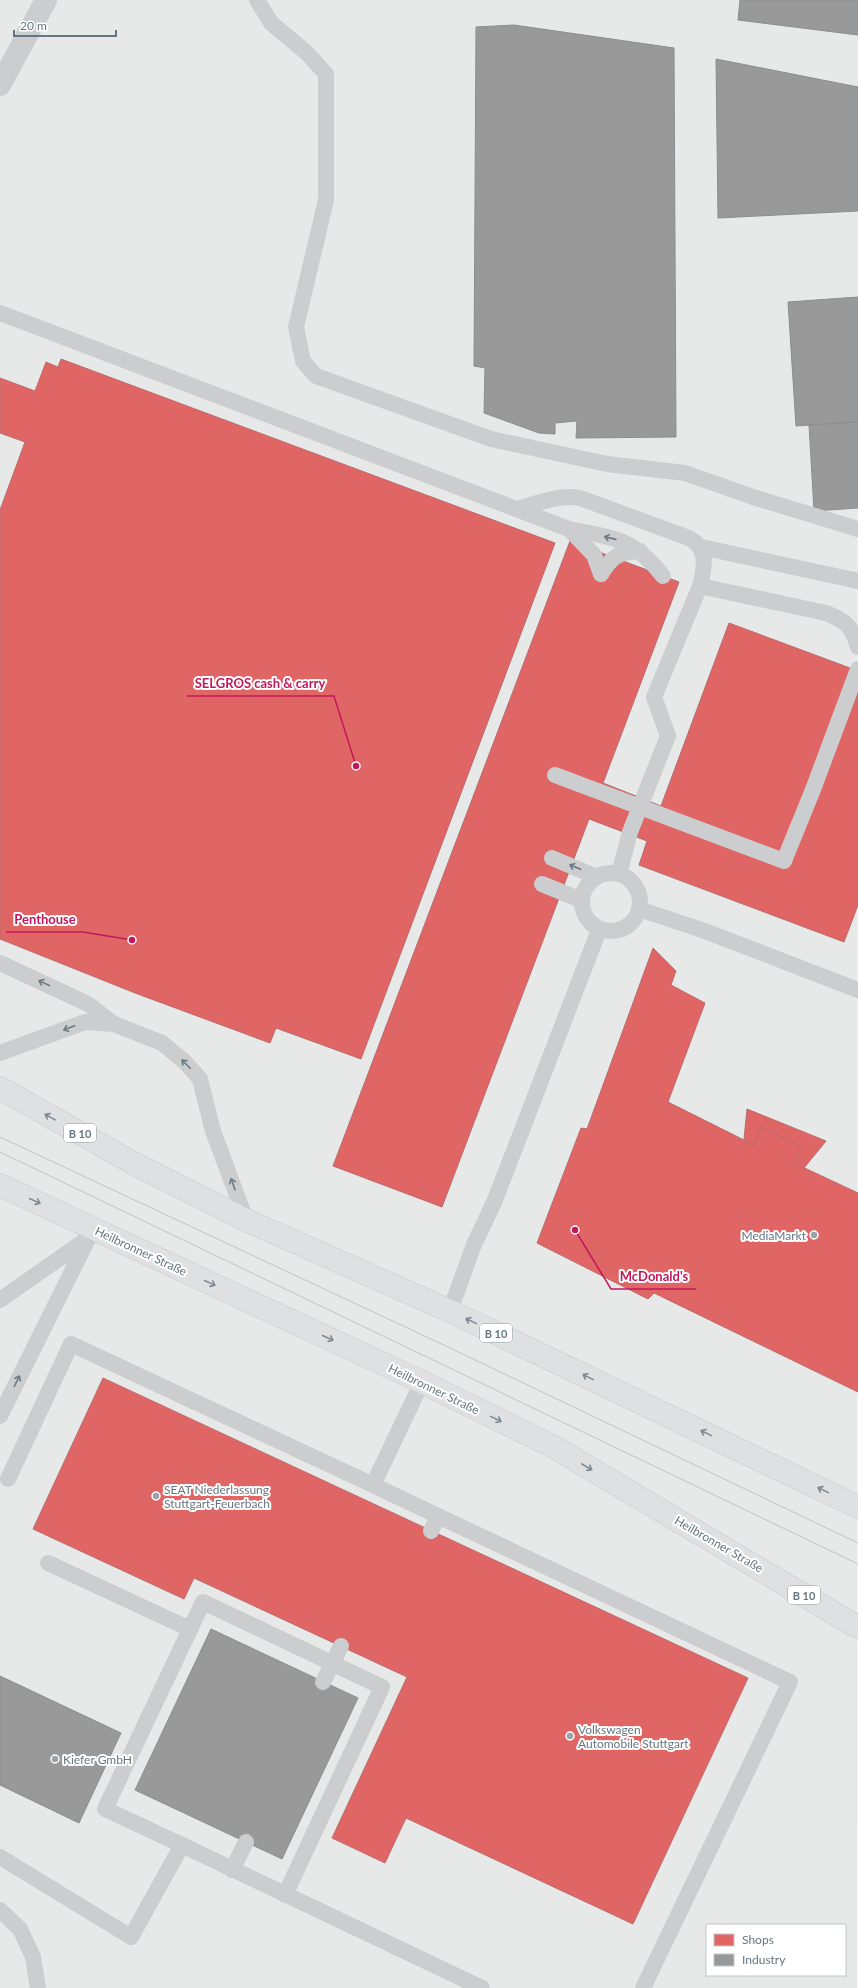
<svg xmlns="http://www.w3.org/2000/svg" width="858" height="1988" viewBox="0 0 858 1988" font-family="Lato,sans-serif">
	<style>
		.built { fill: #e7e8e8; fill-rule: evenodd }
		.shops { fill: #e06666; stroke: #bb6b6e }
		.industry { fill: #999; stroke: #8a8e92 }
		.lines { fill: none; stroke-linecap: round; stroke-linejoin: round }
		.primary-casing { stroke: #d4d5d6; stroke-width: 24 }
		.highway-casing { stroke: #d4d5d5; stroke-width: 24 }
		.lane { stroke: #cbcdce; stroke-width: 16 }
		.street { stroke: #cbcdce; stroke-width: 22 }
		.primary { stroke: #dfe0e1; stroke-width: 22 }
		.highway { stroke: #dfe0e1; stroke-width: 22 }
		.tram { stroke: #c2c3c4; stroke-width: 1 }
		.lane-bridge { stroke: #cbcdce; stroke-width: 16 }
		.oneway { stroke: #6b7a84 }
		.oneway2 { stroke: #7e8b93 }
		.poi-dot { fill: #99a4aa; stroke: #fff; stroke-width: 1.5 }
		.labels { text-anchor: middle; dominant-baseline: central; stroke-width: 4; stroke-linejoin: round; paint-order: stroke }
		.shield { fill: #fff; stroke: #949fa6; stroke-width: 1 }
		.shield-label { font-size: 11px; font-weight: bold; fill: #667680 }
		.poi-label { font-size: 12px; fill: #667680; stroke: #fff; text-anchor: start }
		.street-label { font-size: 12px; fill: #667680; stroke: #fff }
		.leader { fill: none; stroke: #c2185b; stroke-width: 1.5 }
		.callout-dot { fill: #c2185b; stroke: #fff; stroke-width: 1.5 }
		.callout-label { font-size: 13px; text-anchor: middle; font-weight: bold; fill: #c2185b; stroke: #fff; stroke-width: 4; stroke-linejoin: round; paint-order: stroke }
	</style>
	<rect width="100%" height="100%" fill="#f8f8f8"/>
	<path class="built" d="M0,0H858L857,1988H0ZM707,1925H845V1975H707Z"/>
	<g class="shops">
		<path d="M61,359L555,543L361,1059L276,1028L270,1043L135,993L0,939V510L25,442L0,433V378L35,391L46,362L58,367Z"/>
		<path d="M570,541L679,582L603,783L661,806L729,623L858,671V905L844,942L639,865L647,841L589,819L442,1207L333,1166Z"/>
		<path d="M653,948L676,971L671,985L705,1003L668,1102L754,1145L761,1127L801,1147L794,1163L858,1193V1392L654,1293L648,1299L537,1243L581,1128L587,1129Z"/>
		<path d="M747,1109L826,1141L804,1168L794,1163L801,1147L761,1127L754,1145L744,1139Z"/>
		<path d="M103,1378L748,1678L633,1924L406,1818L385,1863L332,1838L407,1677L194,1578L184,1599L33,1529Z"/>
	</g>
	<g class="industry">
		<path d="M740,0H858V35L738,20Z"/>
		<path d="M514,25L674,48L676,437L576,438L577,421L555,423V434L539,433L484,413L485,368L474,366L476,27Z"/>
		<path d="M716,59L858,87V211L718,218Z"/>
		<path d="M858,297V422L796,426L788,302Z"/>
		<path d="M858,422V508L814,511L809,425Z"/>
		<path d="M211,1629L358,1698L282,1859L135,1790Z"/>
		<path d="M0,1676L121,1733L79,1823L0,1785Z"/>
	</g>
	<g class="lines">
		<g class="primary-casing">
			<g id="primary">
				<path d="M0,1088L133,1163L246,1220L450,1311L858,1507"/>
				<path d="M0,1185L422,1382L554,1447L852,1624"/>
			</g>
		</g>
		<g class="highway-casing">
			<path id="highway" d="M852,1624L858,1627"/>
		</g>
		<g class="lane">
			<path d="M257,0L271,23L307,53L326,74V200L296,327L303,361L316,376L491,439L607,464L685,473L753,497L858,529"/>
			<path d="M0,313L569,529C614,538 633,538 663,576"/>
			<path d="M516,509C537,504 559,494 580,498L689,538C708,548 705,567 700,586L654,697L668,736L630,832L619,874"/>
			<path d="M569,529L594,555L601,574"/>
			<path d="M701,547L858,581"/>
			<path d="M601,574C612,556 619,552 640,551"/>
			<path d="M700,586L826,613C846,621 852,626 858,647"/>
			<path d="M552,858L597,877"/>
			<circle cx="611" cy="902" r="29"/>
			<path d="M542,884L581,900"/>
			<path d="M639,909L705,931L858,990"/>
			<path d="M0,963L88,1004L114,1024"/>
			<path d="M0,1053L85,1022L114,1024L162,1043L185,1062L200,1079L213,1131L246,1220"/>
			<path d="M0,1300L87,1239"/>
			<path d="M450,1311L473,1247L495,1200L599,930"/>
			<path d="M422,1382L373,1485L438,1516L431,1531"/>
			<path d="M0,1416L88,1239"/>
			<path d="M8,1479L71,1344L373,1485"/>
			<path d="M438,1516L790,1682L643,1988"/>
			<path d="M48,1563L190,1629"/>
			<path d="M182,1845L105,1809L203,1602L382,1687L285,1895"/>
			<path d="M0,1857L131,1937L182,1845L482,1988"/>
			<path d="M232,1870L246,1842"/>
			<path d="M0,1910L20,1929L33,1957L38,1988"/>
		</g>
		<path class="street" d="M0,85L46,0"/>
		<use href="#primary" class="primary"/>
		<use href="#highway" class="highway"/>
		<g class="tram">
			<path d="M0,1137L448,1347L858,1543"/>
			<path d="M0,1152L858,1564"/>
		</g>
		<g class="lane-bridge">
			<path d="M555,775L784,861L814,787L858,669"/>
			<path d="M323,1682L341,1646"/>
		</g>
	</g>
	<defs><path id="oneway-shaft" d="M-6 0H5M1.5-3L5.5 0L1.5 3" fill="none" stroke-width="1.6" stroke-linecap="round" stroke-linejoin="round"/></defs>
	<g class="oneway">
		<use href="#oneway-shaft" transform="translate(610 538) rotate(-167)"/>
		<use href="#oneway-shaft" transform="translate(575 867) rotate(-157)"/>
		<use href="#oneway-shaft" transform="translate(44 983) rotate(-155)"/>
		<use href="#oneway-shaft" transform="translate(69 1028) rotate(159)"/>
		<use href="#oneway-shaft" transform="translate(186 1064) rotate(-135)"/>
		<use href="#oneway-shaft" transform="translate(233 1184) rotate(-110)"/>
		<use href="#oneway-shaft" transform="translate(17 1381) rotate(-64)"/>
	</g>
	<g class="oneway2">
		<use href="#oneway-shaft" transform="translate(50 1117) rotate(-151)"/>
		<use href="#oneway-shaft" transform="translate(35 1201) rotate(25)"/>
		<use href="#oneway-shaft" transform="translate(210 1283) rotate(25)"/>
		<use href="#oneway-shaft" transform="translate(471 1321) rotate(-154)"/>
		<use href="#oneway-shaft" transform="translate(328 1338) rotate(25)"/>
		<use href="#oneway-shaft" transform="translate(588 1377) rotate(-154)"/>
		<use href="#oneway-shaft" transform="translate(496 1419) rotate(26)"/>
		<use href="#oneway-shaft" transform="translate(706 1433) rotate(-154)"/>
		<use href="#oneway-shaft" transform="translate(587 1467) rotate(30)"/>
		<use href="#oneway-shaft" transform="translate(823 1490) rotate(-154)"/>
	</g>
	<g class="poi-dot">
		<circle cx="814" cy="1235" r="4"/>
		<circle cx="156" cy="1496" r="4"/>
		<circle cx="570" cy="1736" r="4"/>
		<circle cx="55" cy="1759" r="4"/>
	</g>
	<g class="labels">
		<g class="shield">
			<rect x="64" y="1124" width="32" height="18" rx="3"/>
			<rect x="480" y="1324" width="32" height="18" rx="3"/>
			<rect x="788" y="1586" width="32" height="18" rx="3"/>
		</g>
		<g class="shield-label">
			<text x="80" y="1133">B 10</text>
			<text x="496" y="1333">B 10</text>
			<text x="804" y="1595">B 10</text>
		</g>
		<g class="poi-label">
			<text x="806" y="1235" text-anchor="end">MediaMarkt</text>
			<text x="164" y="1489">SEAT Niederlassung<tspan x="164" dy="14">Stuttgart-Feuerbach</tspan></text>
			<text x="578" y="1729">Volkswagen<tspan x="578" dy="14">Automobile Stuttgart</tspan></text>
			<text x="63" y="1759">Kiefer GmbH</text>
		</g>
		<g class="street-label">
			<text transform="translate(141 1251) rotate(25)">Heilbronner Straße</text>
			<text transform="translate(434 1389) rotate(26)">Heilbronner Straße</text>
			<text transform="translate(719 1544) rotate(30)">Heilbronner Straße</text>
		</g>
	</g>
	<path class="leader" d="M356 766L334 696H187M132 940L83 932H6M575 1230L611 1289H696"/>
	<g class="callout-dot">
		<circle cx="356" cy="766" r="4"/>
		<circle cx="132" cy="940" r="4"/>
		<circle cx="575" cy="1230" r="4"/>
	</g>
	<g class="callout-label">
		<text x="260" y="688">SELGROS cash &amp; carry</text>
		<text x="45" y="924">Penthouse</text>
		<text x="654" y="1281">McDonald's</text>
	</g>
	<rect x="706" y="1924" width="140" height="52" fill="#ffffff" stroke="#c2c8cc"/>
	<rect x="714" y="1934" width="20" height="12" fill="#e06666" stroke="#c2c8cc"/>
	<text x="742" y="1944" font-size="12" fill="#667680">Shops</text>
	<rect x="714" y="1954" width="20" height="12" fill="#999999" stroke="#c2c8cc"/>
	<text x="742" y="1964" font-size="12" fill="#667680">Industry</text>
	<path d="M14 30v6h102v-6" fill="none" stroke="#667680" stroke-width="2"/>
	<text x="20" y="30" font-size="12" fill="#667680" stroke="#ffffff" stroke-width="3" paint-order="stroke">20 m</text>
</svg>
